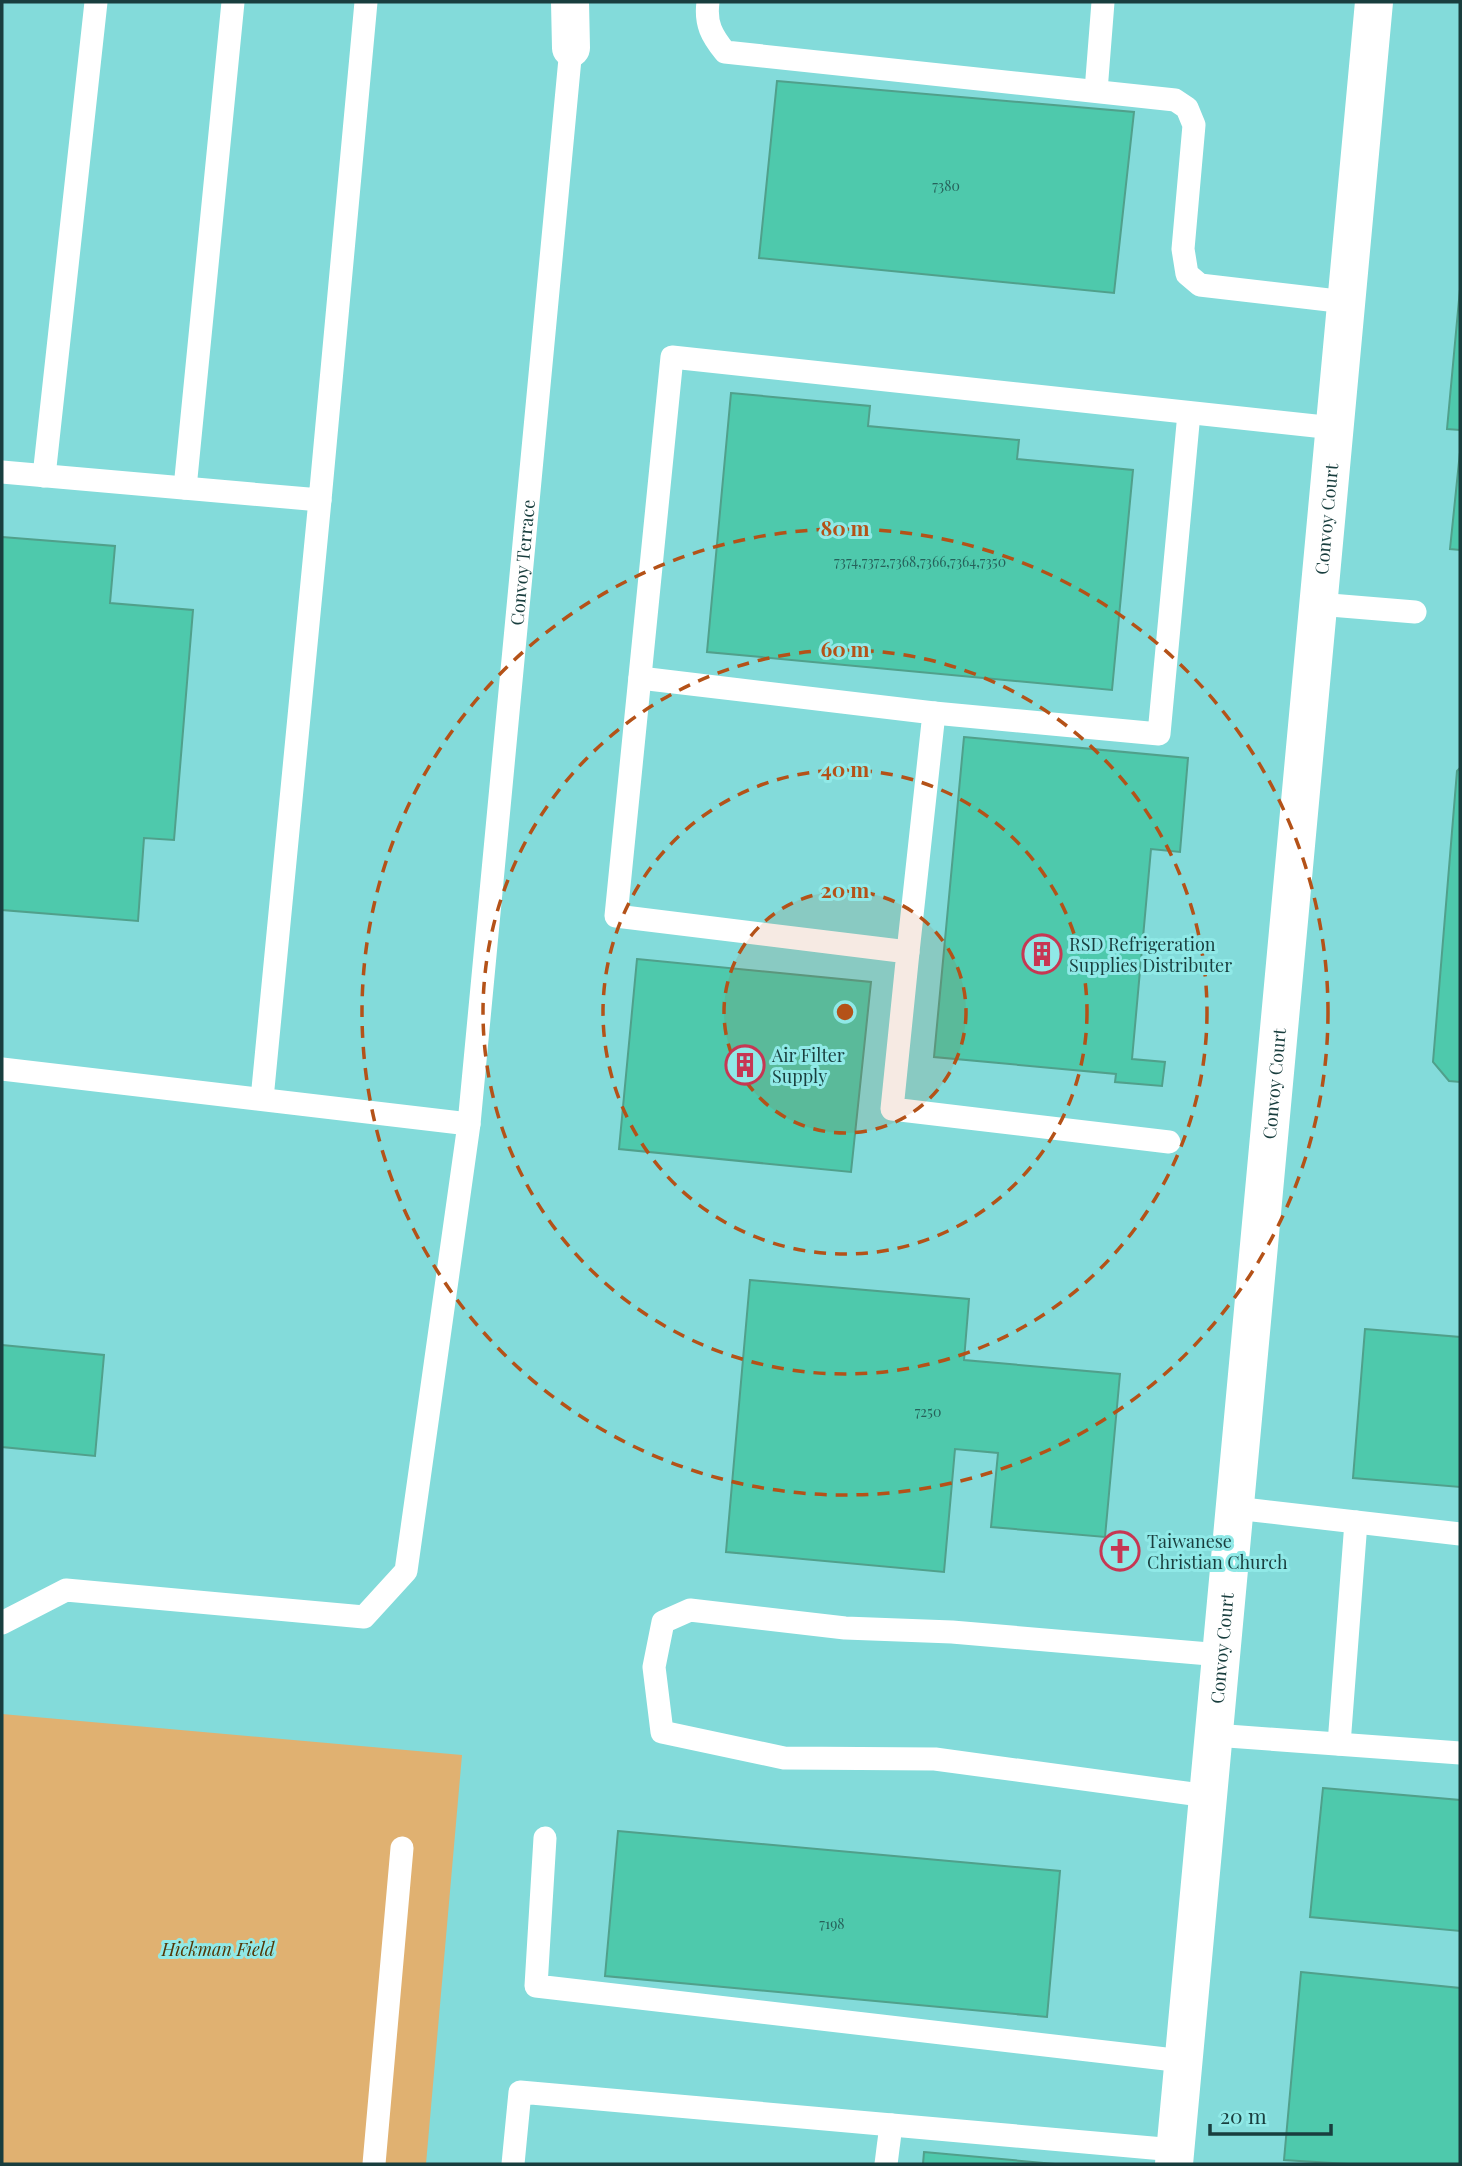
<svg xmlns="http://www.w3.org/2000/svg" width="1462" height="2166" viewBox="0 0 1462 2166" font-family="'Playfair Display',serif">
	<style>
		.green { fill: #e0b171 }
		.building { fill: #4ec9ac; stroke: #50a08b; stroke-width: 2 }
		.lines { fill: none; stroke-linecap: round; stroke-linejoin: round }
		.lane { stroke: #fff; stroke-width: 23 }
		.street { stroke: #fff; stroke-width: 38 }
		.secondary { stroke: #fff; stroke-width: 38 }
		.ring { fill: none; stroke: #b45218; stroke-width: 3.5; stroke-dasharray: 12 9 }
		.labels { text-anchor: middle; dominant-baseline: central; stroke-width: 6; stroke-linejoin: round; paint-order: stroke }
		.number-label { font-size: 14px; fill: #26615a }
		.street-label { font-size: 18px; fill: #193e3e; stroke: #90e9e7 }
		.poi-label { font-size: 18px; fill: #193e3e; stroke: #90e9e7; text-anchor: start }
		.park-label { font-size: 18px; font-style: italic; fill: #533707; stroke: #90e9e7 }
		.centre { fill: #b45218; stroke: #90e9e7; stroke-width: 3.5 }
		.ring-label { font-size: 21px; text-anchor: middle; font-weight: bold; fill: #b45218; stroke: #90e9e7; stroke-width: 6; stroke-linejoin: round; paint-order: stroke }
	</style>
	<rect width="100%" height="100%" fill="#83dbda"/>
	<path class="green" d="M2,1714L462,1755L426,2164H2Z"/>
	<g class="building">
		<path d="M777,81L1134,112L1114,293L759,258Z"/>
		<path d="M1460,289V430L1447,429Z"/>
		<path d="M731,393L870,406L868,426L1019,440L1017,459L1133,470L1112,690L707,652Z"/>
		<path d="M1460,452V550L1450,549Z"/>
		<path d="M2,537L115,546L110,603L193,610L174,840L144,838L138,921L2,910Z"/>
		<path d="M964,737L1188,758L1180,852L1151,849L1132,1059L1165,1062L1162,1086L1115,1082L1116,1074L934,1057Z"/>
		<path d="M1460,768V1082L1449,1081L1433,1062L1457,771Z"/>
		<path d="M637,959L871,982L851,1172L619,1149Z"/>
		<path d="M750,1280L969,1299L964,1360L1120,1374L1105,1537L991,1527L998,1453L955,1449L944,1572L726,1552Z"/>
		<path d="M1365,1329L1460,1337V1487L1353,1478Z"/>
		<path d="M2,1345L104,1355L95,1456L2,1447Z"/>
		<path d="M1323,1788L1460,1800V1931L1310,1917Z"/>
		<path d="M618,1831L1060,1871L1047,2017L605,1976Z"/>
		<path d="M1301,1972L1460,1988V2164H1348L1284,2160Z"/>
		<path d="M924,2152L1055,2164H923Z"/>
	</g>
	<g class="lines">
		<g class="lane">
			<path d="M708,2C705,24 712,36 725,52L1175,100L1187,108L1194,125L1183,249L1187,274L1200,285L1346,302"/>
			<path d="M1096,91L1103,2"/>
			<path d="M2,472L320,500L366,2"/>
			<path d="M44,476L96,2"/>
			<path d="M185,488L233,2"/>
			<path d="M1318,604L1415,612"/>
			<path d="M640,678L934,713L908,952"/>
			<path d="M934,713L1159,734L1189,413"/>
			<path d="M2,1069L469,1124"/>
			<path d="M262,1099L320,500"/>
			<path d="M1169,1142L892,1109L908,952L616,916L672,357L1334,428"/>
			<path d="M1235,1508L1460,1534"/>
			<path id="s1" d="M2,1623L66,1590L364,1617L406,1571L469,1124L571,48"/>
			<path d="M1214,1735L1460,1753"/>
			<path d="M1339,1744L1356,1522"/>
			<path d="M1208,1796L935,1759L784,1758L662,1732L654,1667L663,1622L690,1610L845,1628L952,1632L1221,1655"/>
			<path d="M545,1838L536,1986L1183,2061"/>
			<path d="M374,2164L402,1848"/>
			<path d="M513,2164L520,2092L1175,2150"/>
			<path d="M886,2164L891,2125"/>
		</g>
		<path class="street" d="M570,2L571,48"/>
		<path class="secondary" id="s2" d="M1174,2164L1374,2"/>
	</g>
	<circle cx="845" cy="1012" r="121" fill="#b45218" fill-opacity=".12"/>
	<g class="ring">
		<circle cx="845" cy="1012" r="121"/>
		<circle cx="845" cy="1012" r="242"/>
		<circle cx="845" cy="1012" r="362"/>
		<circle cx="845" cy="1012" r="483"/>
	</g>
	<defs>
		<g id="building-ring" transform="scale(2.0125)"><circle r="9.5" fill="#90e9e7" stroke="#c73753" stroke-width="1.5"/><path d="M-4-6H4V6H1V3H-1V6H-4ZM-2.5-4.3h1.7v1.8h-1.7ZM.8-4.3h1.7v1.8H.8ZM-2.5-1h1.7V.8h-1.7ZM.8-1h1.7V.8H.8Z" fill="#c73753"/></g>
		<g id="church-ring" transform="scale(2.0125)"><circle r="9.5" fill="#90e9e7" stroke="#c73753" stroke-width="1.5"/><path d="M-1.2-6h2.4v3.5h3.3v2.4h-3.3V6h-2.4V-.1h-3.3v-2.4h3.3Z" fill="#c73753"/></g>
	</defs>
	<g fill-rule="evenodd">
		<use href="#building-ring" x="1042" y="954"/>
		<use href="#building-ring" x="745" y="1065"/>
		<use href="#church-ring" x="1120" y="1551"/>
	</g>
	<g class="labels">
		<g class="number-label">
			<text x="946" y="185">7380</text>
			<text x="920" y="561">7374,7372,7368,7366,7364,7350</text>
			<text x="928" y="1411">7250</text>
			<text x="832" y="1923">7198</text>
		</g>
		<g class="street-label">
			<text stroke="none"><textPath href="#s2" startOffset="1652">Convoy Court</textPath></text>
			<text stroke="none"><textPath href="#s1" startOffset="1449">Convoy Terrace</textPath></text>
			<text stroke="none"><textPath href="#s2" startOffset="1085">Convoy Court</textPath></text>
			<text stroke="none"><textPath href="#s2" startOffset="518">Convoy Court</textPath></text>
		</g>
		<g class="poi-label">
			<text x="1069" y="944">RSD Refrigeration<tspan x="1069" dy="21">Supplies Distributer</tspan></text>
			<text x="772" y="1055">Air Filter<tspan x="772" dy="21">Supply</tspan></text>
			<text x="1147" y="1541">Taiwanese<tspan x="1147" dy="21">Christian Church</tspan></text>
		</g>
		<g class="park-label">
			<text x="218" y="1949">Hickman Field</text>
		</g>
	</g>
	<circle cx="845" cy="1012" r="10" class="centre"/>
	<g class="ring-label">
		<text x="845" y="536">80 m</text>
		<text x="845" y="657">60 m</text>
		<text x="845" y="777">40 m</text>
		<text x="845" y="898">20 m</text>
	</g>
	<rect width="1462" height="2166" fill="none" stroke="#193e3e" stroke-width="7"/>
	<path d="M1210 2124v10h121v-10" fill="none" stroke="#193e3e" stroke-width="3.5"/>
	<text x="1220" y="2124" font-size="21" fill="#193e3e" stroke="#90e9e7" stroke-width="5" paint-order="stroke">20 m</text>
</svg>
